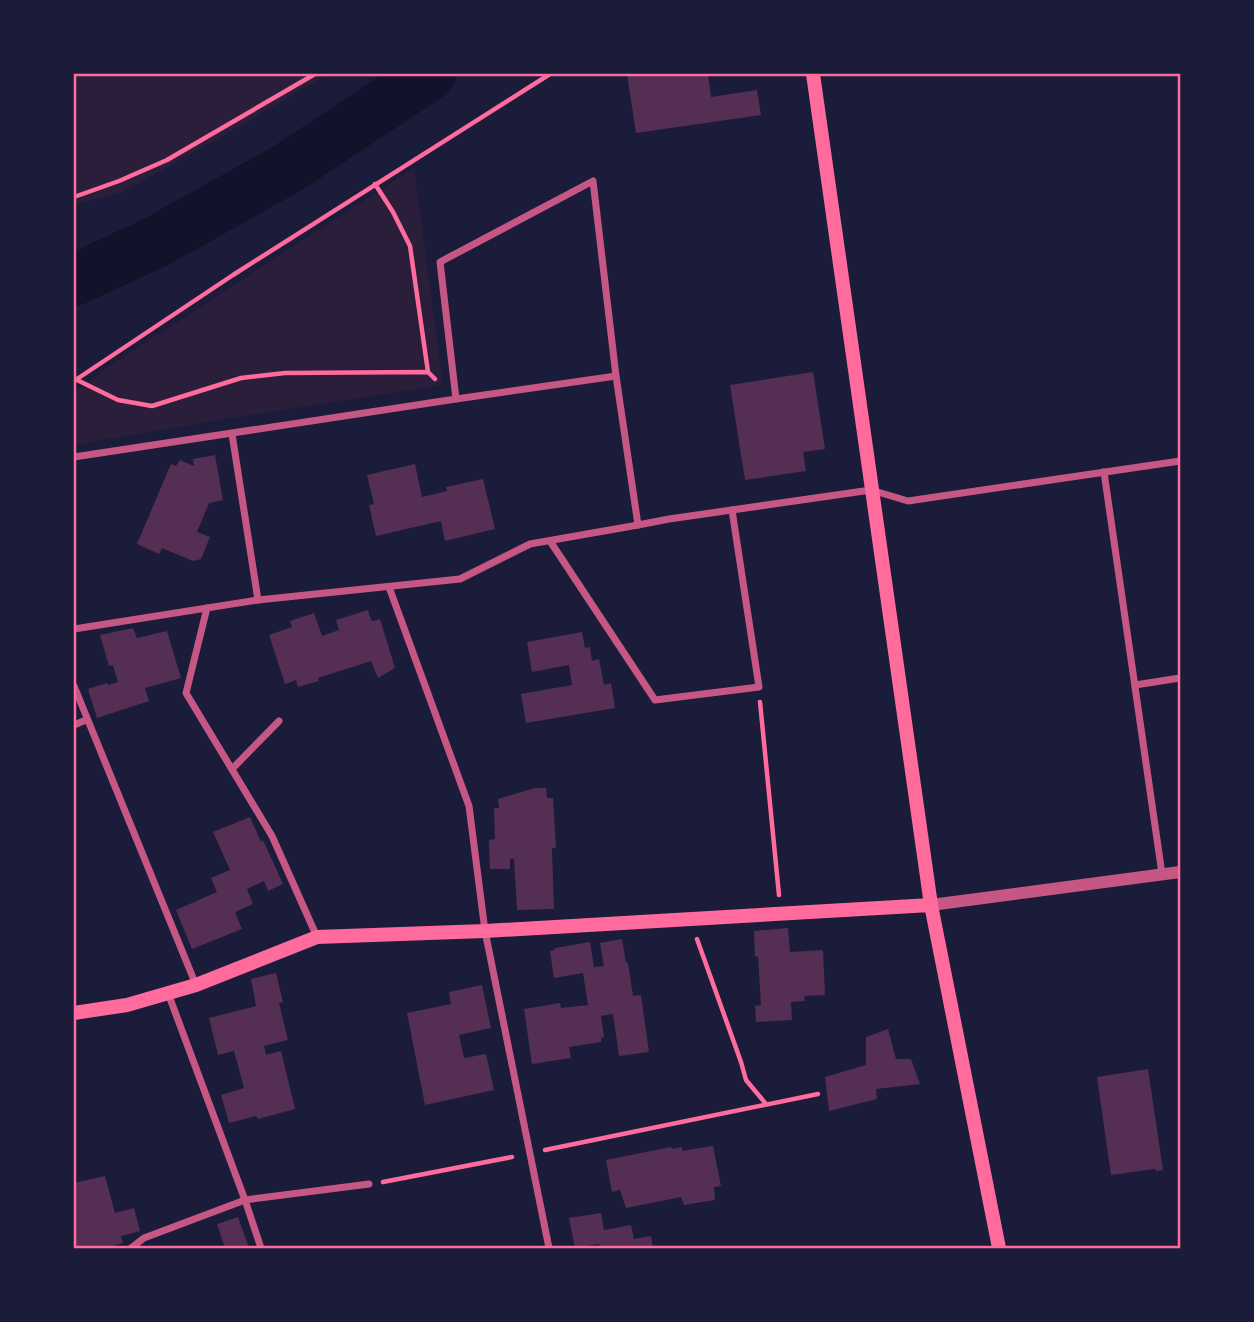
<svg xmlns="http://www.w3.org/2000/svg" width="1254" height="1322" viewBox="0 0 1254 1322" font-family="'DM Sans',sans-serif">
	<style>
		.green { fill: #2a1e3b }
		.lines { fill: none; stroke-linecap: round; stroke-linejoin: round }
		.river { stroke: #12122b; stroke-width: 52 }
		.building { fill: #542f53 }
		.path { stroke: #ff6b9d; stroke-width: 4.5 }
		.minor { stroke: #c65784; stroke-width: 7 }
		.tertiary { stroke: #c65784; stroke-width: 12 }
		.secondary { stroke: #ff6b9d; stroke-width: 14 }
		.neatline { fill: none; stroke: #ff6b9d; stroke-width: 2.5 }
	</style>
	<rect width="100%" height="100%" fill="#1b1b3a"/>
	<g class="green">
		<path d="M74,74H328L228,133L121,193L74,204Z"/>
		<path d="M414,168L443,385L226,419L74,445V393L111,365Z"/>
	</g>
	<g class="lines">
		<path class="river" d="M74,280L156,242L288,168L430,74"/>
	</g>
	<g class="building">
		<path d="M627,74H708L711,97L757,90L761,115L636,133Z"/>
		<path d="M813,372L825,449L803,452L806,471L745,480L730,385Z"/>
		<path d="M215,455L223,500L209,503L197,532L210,537L201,559L193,561L162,548L159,554L137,544L171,464L176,466L180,460L194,466L193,459Z"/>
		<path d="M415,464L422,497L447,491L446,487L483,479L495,529L445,541L441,521L376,536L369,505L374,504L367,475Z"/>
		<path d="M368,610L371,620L374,621L380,619L395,668L378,678L371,661L318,678L319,681L298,687L296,680L285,684L269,635L292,627L290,621L314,613L322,636L339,630L336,620Z"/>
		<path d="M133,628L137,638L167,631L181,678L145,688L149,701L97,718L88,689L107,683L108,685L118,682L113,665L109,666L100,635Z"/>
		<path d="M582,632L585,648L590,647L592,661L599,659L604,685L611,683L615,708L526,723L521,694L572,685L569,665L532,672L527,642Z"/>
		<path d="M535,788H546L547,798H553L556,848H552L554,909L517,910L514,859H510V869H490L489,840L495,839L494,808H499L498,799Z"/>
		<path d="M250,817L261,842L263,840L283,884L268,891L264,881L247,889L253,904L235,912L242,929L192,949L176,910L217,892L211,878L230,870L213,832Z"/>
		<path d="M788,928L790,952L823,950L825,995L804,996L805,1001L791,1002L792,1020L756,1022L755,1006L761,1005L758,957L755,956L754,931Z"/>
		<path d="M622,939L626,963H628L633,996L641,995L649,1052L619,1056L613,1014L601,1016L604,1037L601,1038V1042L569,1047L571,1058L532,1064L524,1009L560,1003L561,1008L588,1005L583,973L554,978L550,951L555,950V948L590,942L594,967L604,966L600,943Z"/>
		<path d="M276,973L283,1002L279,1003L288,1040L264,1046L266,1055L281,1051L295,1109L258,1119L256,1116L229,1123L221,1095L244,1088L234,1051L218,1055L209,1018L256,1006L251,979Z"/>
		<path d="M482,985L491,1028L459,1035L464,1058L486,1054L494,1090L425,1105L407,1013L451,1004L449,992Z"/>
		<path d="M888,1029L896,1059H911L920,1084L876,1089L877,1099L829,1111L825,1077L866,1065V1037Z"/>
		<path d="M1148,1069L1163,1170L1156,1171L1155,1169L1111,1175L1097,1077Z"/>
		<path d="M713,1146L721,1186L714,1187L715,1200L684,1205L681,1197L626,1208L620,1190L612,1192L606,1160L671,1147L672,1149L682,1147V1151Z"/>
		<path d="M105,1176L115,1213L134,1208L140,1231L121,1236L123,1243L104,1248H74V1183Z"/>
		<path d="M601,1213L604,1230L631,1225L634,1239L651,1236L653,1248H600L599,1244L575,1248L569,1218Z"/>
		<path d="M238,1217L249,1248H225L217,1224Z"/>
	</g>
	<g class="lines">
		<g class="path">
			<path d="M375,184L393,212L410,246L428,372"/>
			<path d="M74,197L119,181L167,160L315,74"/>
			<path d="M75,379L118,400L152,406L241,378L285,373L428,372L435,379"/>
			<path d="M74,381L233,275L550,74"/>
			<path d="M760,702L779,895"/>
			<path d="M697,939L741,1062L746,1080L766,1104"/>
			<path d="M545,1150L818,1094"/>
			<path d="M383,1182L512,1157"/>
		</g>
		<g class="minor">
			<path d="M456,399L616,376"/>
			<path d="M232,434L258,600"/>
			<path d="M74,457L456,399L440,262L593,181L616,376L638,525L669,519L871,490L908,501L1180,461"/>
			<path d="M1104,472L1162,874"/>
			<path d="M550,541L655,700L759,687L732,510"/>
			<path d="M389,587L469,806L485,931L549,1248"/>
			<path d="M207,608L186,693L272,836L317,937"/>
			<path d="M74,629L258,600L460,579L530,544L638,525"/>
			<path d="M1135,685L1180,678"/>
			<path d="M74,686L196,985"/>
			<path d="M74,725L86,720"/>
			<path d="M232,769L279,721"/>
			<path d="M131,1248L144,1238L245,1200L168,993"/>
			<path d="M261,1248L245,1200L369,1184"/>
		</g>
		<path class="tertiary" d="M931,905L1180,872"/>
		<g class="secondary">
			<path d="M813,74L931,905"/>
			<path d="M74,1013L127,1005L196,985L317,937L485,931L931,905L999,1248"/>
		</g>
	</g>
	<rect width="1254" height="1322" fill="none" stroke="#1b1b3a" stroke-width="150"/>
	<rect x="75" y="75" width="1104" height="1172" class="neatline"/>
</svg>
